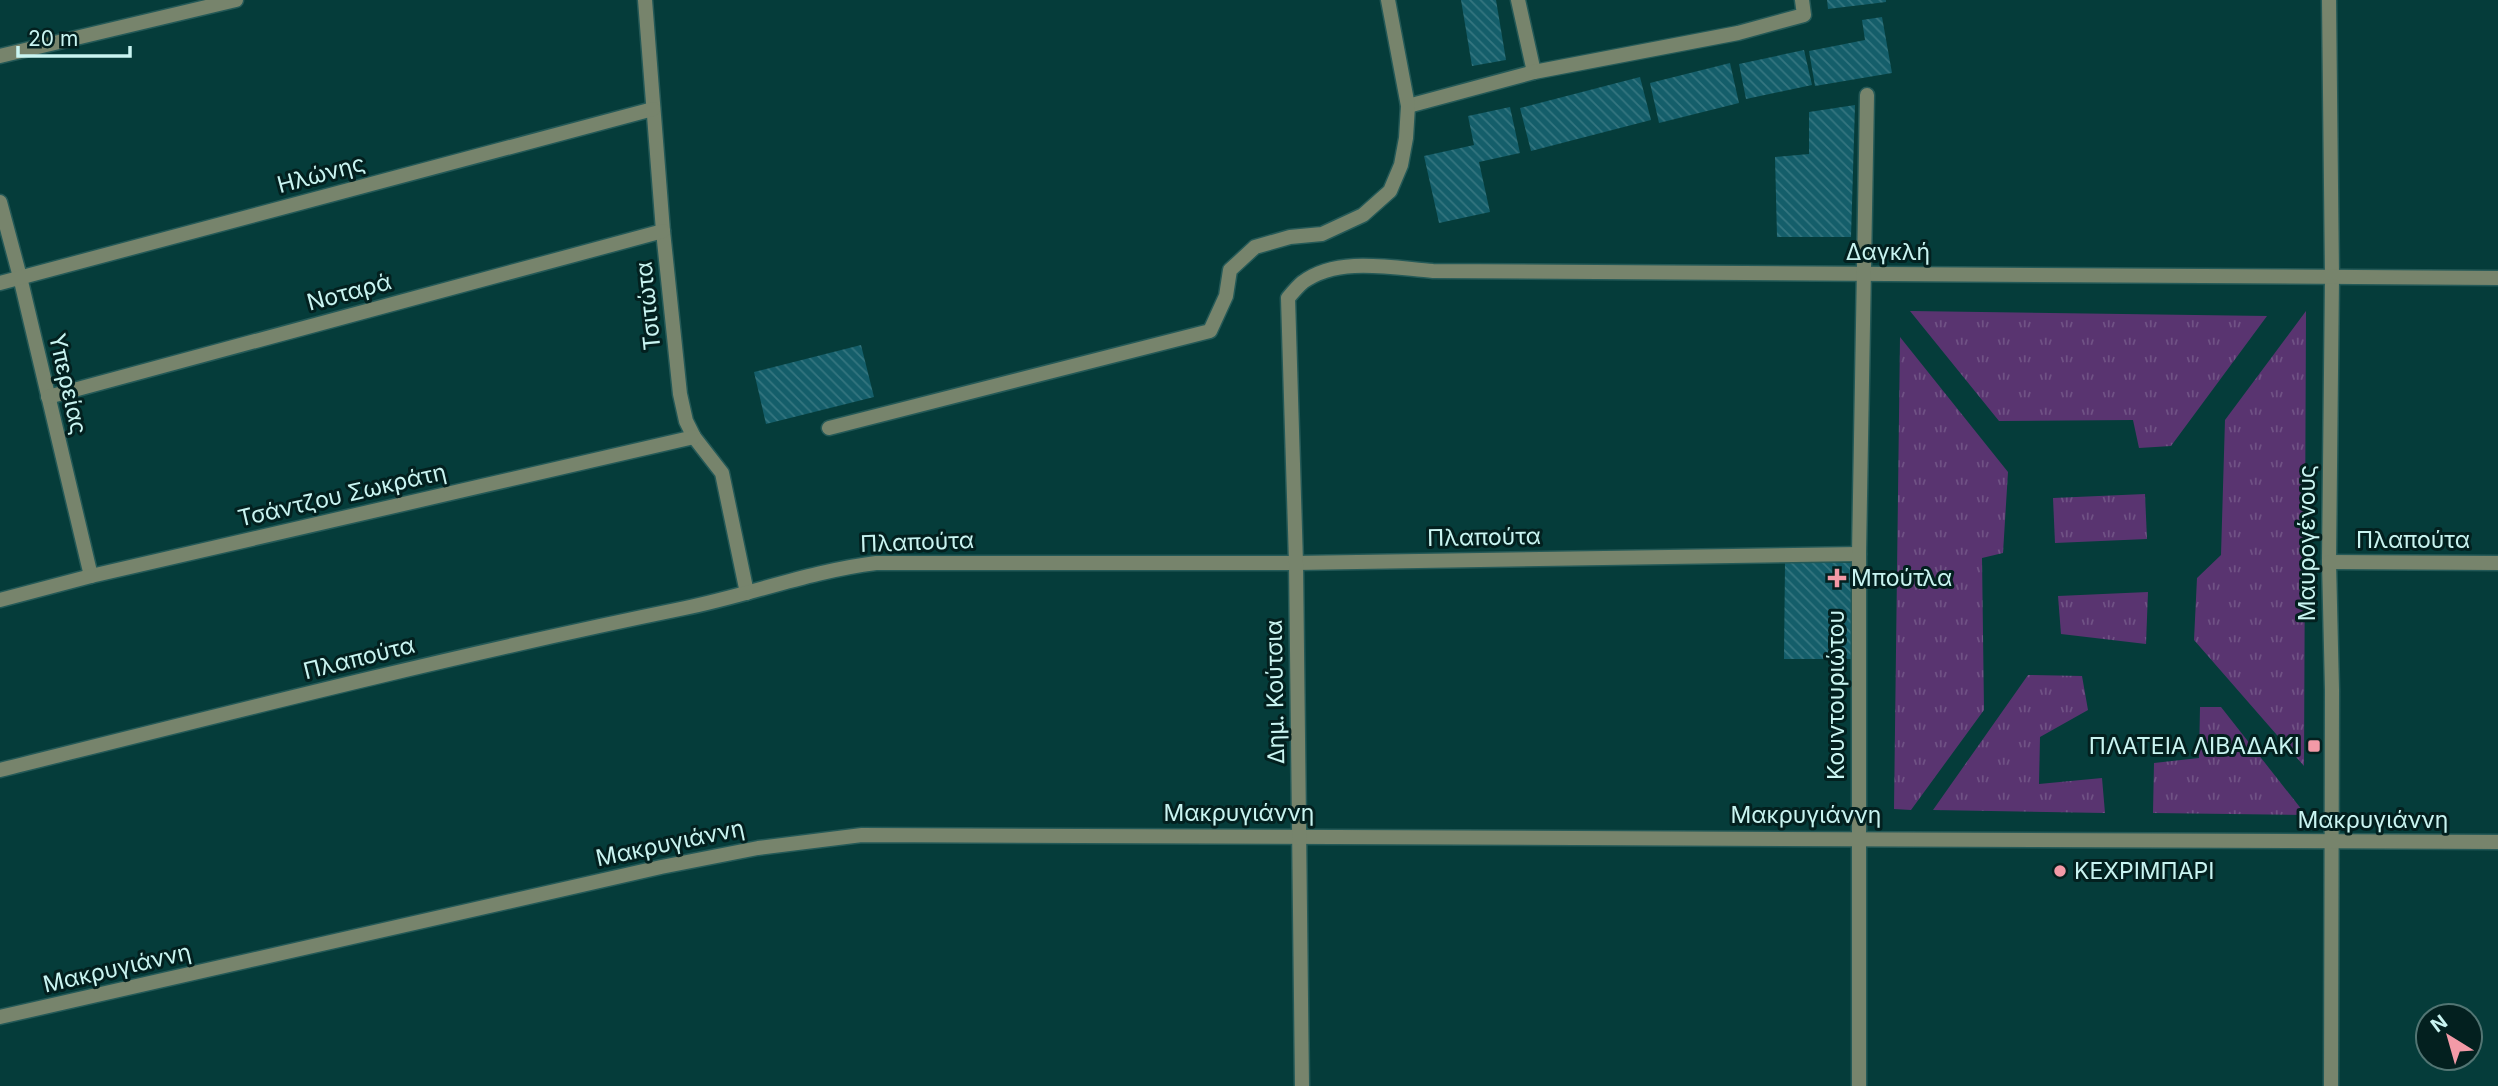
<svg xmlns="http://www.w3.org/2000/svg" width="2498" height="1086" viewBox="0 0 2498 1086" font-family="Inter,sans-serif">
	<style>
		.grass { fill: url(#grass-tufts) }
		.building { fill: url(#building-back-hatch) }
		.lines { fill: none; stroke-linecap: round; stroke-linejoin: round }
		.lane-casing { stroke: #245957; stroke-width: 17 }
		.street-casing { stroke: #245957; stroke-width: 17 }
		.lane { stroke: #77846c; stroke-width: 14 }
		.street { stroke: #77846c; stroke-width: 14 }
		.poi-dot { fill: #f39aa7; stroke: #03201f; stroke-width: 2.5 }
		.labels { text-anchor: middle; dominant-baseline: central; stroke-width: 6; stroke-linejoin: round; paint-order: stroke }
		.street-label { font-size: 23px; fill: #c9f4f1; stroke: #03201f }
		.poi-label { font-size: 23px; fill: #c9f4f1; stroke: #03201f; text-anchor: start }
	</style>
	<defs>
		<pattern id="grass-tufts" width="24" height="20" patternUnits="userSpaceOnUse" patternTransform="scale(1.75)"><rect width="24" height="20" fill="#593470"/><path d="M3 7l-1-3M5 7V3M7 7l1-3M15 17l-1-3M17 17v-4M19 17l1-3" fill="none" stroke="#705285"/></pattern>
		<pattern id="building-back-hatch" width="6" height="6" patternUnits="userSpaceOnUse" patternTransform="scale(1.75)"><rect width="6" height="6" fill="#145e6a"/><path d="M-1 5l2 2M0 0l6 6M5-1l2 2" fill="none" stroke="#357680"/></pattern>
	</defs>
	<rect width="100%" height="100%" fill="#053c3a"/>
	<g class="grass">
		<path d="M1910,311L2267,316L2171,446L2139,448L2133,420L1999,421Z"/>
		<path d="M2306,311L2304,766L2194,640L2197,578L2221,555L2225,420Z"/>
		<path d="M1900,337L2008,472L2003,553L1982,558L1984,710L1911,810L1894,809Z"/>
		<path d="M2145,494L2147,539L2055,543L2053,498Z"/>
		<path d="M2148,592L2146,644L2061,634L2058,596Z"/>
		<path d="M2028,675L2082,676L2088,710L2040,737L2039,784L2102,778L2105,813L1933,810Z"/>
		<path d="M2200,707H2221L2306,815L2153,813L2154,763L2199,758Z"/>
	</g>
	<g class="building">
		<path d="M1461,0H1496L1506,60L1472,66Z"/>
		<path d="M1827,0H1886V2L1828,9Z"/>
		<path d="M1882,17L1892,73L1815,86L1809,51L1865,40L1862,20Z"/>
		<path d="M1804,50L1812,85L1746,99L1739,64Z"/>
		<path d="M1730,63L1739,103L1659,123L1650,83Z"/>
		<path d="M1640,77L1651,120L1531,151L1520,108Z"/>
		<path d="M1855,105L1851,237H1777L1775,157L1809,154V112Z"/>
		<path d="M1510,107L1520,153L1479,162L1490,212L1439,223L1424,156L1474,145L1468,116Z"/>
		<path d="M861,345L874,397L766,424L754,372Z"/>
		<path d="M1785,562L1851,563V659H1784Z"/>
	</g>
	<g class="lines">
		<g class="lane-casing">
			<g id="lane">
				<path d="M1518,0L1534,72"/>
				<path d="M1408,106L1534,72L1738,33L1804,15L1802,0"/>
				<path d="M829,428L1210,331L1226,296L1230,270L1255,247L1290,237L1322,234L1363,215L1390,191L1401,165L1406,138L1408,106L1388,0"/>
			</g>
		</g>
		<g class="street-casing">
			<g id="street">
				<path d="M645,0L663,231L680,394L686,421L694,437L722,473L747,593"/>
				<path d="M2329,0L2332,277L2329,562L2332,690L2331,1086"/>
				<path d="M0,56L236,0"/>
				<path d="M0,202L20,277L91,576"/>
				<path d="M0,283L653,109"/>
				<path d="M48,397L663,231"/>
				<path d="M2329,562L2498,563"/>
				<path d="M0,600L91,576L694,437"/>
				<path d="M0,770C228,713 455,655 685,608C749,595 811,571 876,563H1296L1859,554"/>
				<path d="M0,1017L661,867L758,848L862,835L2498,842"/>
				<path d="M1302,1086L1296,563L1288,298C1293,292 1298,286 1303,282C1338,256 1393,268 1433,271L2498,278"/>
				<path d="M1859,1086V554L1867,95"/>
			</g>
		</g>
		<use href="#lane" class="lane"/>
		<use href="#street" class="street"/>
	</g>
	<g class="poi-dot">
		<path d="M1833.5 567.5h7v7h7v7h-7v7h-7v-7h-7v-7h7z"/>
		<rect x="2307" y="739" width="14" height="14" rx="3.5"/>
		<circle cx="2060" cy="871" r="7"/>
	</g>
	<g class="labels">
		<g class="street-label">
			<text transform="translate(321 174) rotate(-15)">Ηλώνης</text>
			<text x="1888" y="252">Δαγκλή</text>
			<text transform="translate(349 292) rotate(-15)">Νοταρά</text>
			<text transform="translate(648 306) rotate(-96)">Τσιτώτα</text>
			<text transform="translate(68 384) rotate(77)">Υπερείας</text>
			<text transform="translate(342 495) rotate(-13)">Τσάντζου Σωκράτη</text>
			<text transform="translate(1484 537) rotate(-1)">Πλαπούτα</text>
			<text x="2413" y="540">Πλαπούτα</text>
			<text transform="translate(917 542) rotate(-2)">Πλαπούτα</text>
			<text transform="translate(2307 543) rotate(-90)">Μαυρογένους</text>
			<text transform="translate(359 658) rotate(-14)">Πλαπούτα</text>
			<text transform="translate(1275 692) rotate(-91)">Δημ. Κούτσια</text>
			<text transform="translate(1836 695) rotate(-90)">Κουντουριώτου</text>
			<text x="1239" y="813">Μακρυγιάννη</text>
			<text x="1806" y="815">Μακρυγιάννη</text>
			<text x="2373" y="820">Μακρυγιάννη</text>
			<text transform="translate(670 843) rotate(-12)">Μακρυγιάννη</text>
			<text transform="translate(117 968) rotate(-13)">Μακρυγιάννη</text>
		</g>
		<g class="poi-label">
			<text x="1851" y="578">Μπούτλα</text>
			<text x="2300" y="746" text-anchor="end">ΠΛΑΤΕΙΑ ΛΙΒΑΔΑΚΙ</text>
			<text x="2074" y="871">ΚΕΧΡΙΜΠΑΡΙ</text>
		</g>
	</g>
	<g transform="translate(2449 1037) rotate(323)"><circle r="33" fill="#03201f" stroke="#527573" stroke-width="2"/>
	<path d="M0-5L12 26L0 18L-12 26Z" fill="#f39aa7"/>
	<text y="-10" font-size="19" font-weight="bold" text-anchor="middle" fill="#c9f4f1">N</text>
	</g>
	<path d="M18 46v10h112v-10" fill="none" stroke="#c9f4f1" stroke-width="3.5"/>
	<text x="28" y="46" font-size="21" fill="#c9f4f1" stroke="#03201f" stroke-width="5" paint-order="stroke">20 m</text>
</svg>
